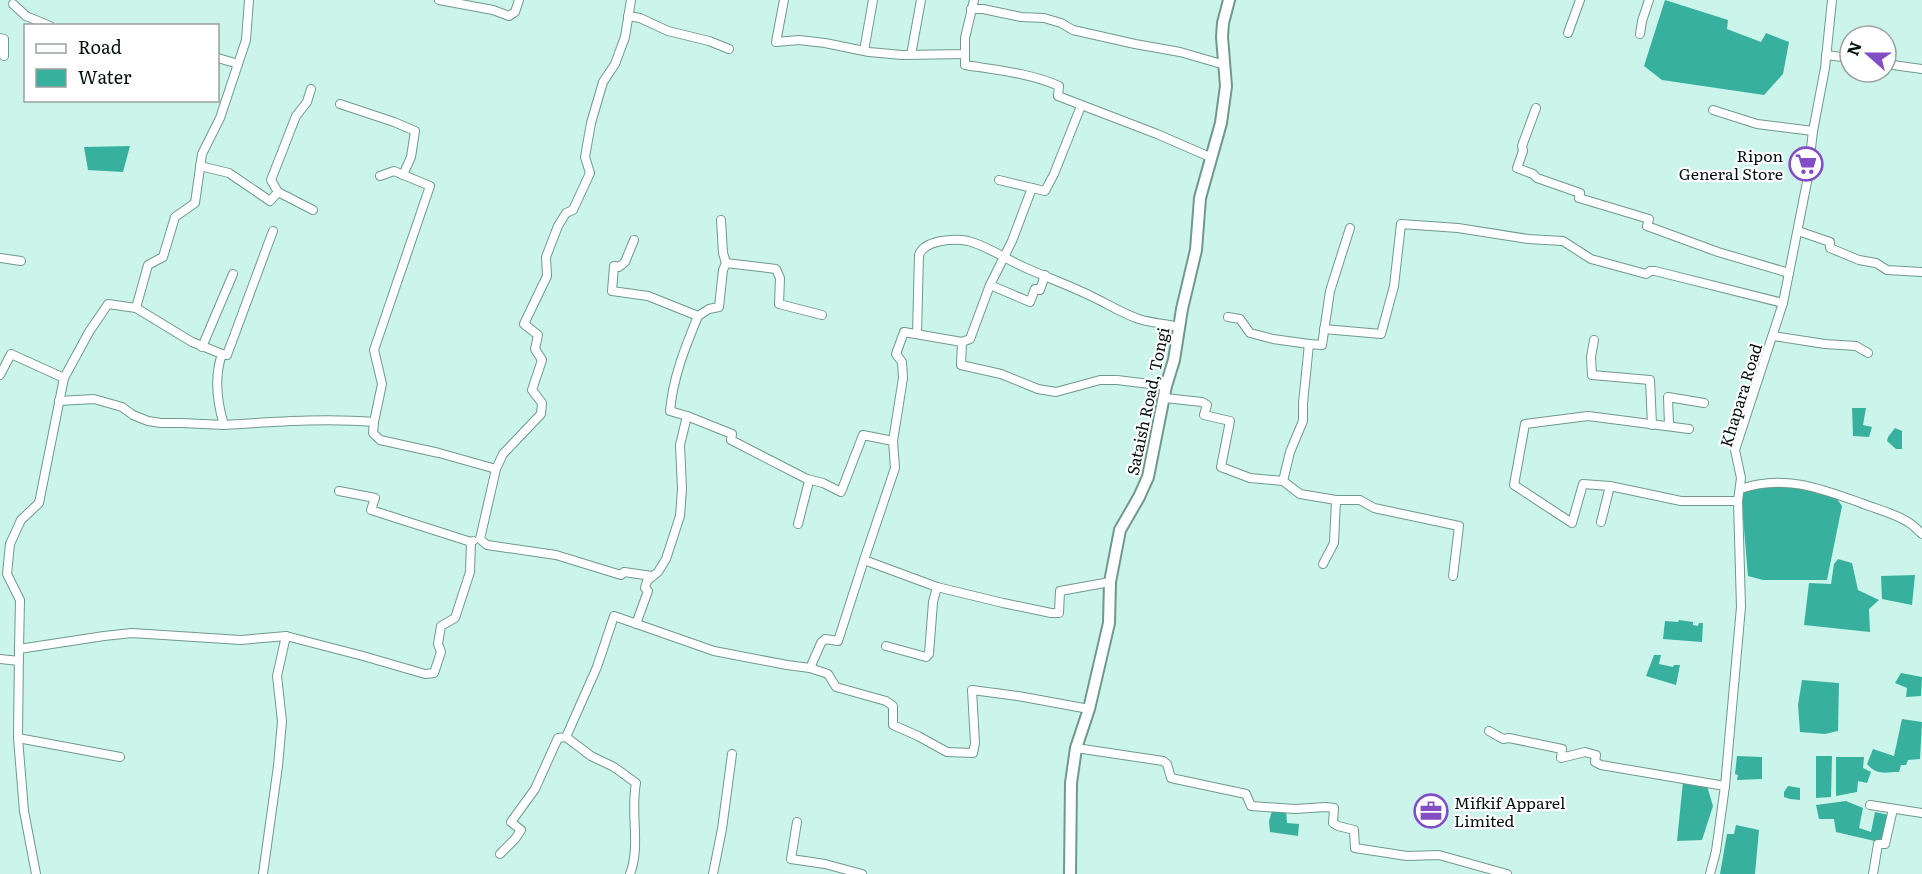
<svg xmlns="http://www.w3.org/2000/svg" width="1922" height="874" viewBox="0 0 1922 874" font-family="Literata,serif">
	<style>
		.water { fill: #37b19e }
		.lines { fill: none; stroke-linecap: round; stroke-linejoin: round }
		.street-casing { stroke: #71988f; stroke-width: 10 }
		.secondary-casing { stroke: #71988f; stroke-width: 14 }
		.street { stroke: #fff; stroke-width: 8 }
		.secondary { stroke: #fff; stroke-width: 10 }
		.labels { text-anchor: middle; dominant-baseline: central; stroke-width: 4.5; stroke-linejoin: round; paint-order: stroke }
		.poi-label { font-size: 16px; fill: #04120f; stroke: #fff; text-anchor: end }
		.street-label { font-size: 16px; fill: #04120f; stroke: #fff }
	</style>
	<rect width="100%" height="100%" fill="#cbf4eb"/>
	<g class="water">
		<path d="M1665,0L1728,20L1727,29L1761,42L1766,33L1789,42L1783,74L1764,95L1662,80L1644,66Z"/>
		<path d="M130,146L123,172L88,170L84,147Z"/>
		<path d="M1852,408H1866L1863,425L1872,427L1869,437L1853,436Z"/>
		<path d="M1895,428L1902,431V449H1896L1887,441L1888,437Z"/>
		<path d="M1767,485L1807,486L1835,496L1842,506L1827,580H1763L1748,576L1741,493Z"/>
		<path d="M1838,559L1852,563L1858,590L1879,600L1869,609L1870,632L1804,625L1809,583L1831,584L1834,564Z"/>
		<path d="M1915,575L1912,605L1882,599L1881,576Z"/>
		<path d="M1679,620L1693,622V625L1698,626L1699,623H1703L1702,642L1663,639L1665,621L1678,622Z"/>
		<path d="M1654,655H1661L1659,664L1673,667L1674,665H1680L1676,685L1646,676Z"/>
		<path d="M1901,673L1922,677L1921,696L1906,697L1907,688L1895,683Z"/>
		<path d="M1802,680L1839,683L1838,731L1825,734L1800,732L1798,705Z"/>
		<path d="M1902,719L1922,722L1920,759L1908,760L1906,765H1901L1899,772C1884,772 1878,776 1867,764L1873,749L1894,756Z"/>
		<path d="M1737,756L1762,757V779L1737,780L1738,775L1735,774Z"/>
		<path d="M1816,756H1832L1831,797L1816,798Z"/>
		<path d="M1836,757H1864L1863,768L1871,772L1867,783L1858,781L1857,792L1836,796Z"/>
		<path d="M1683,782L1707,786L1713,806L1702,840L1677,841Z"/>
		<path d="M1788,786L1800,788V800L1790,799L1784,797V792Z"/>
		<path d="M1846,801L1863,808L1859,828L1871,832L1875,812L1889,815L1885,839L1879,842L1836,832L1834,819H1819L1816,805Z"/>
		<path d="M1286,810L1287,823L1299,824L1298,836L1270,832L1269,821L1272,811Z"/>
		<path d="M1736,825L1759,830L1755,874H1720L1727,834H1734Z"/>
	</g>
	<g class="lines">
		<g class="street-casing">
			<g id="street">
				<path d="M249,0L246,40L220,118L202,154L195,203L175,217L163,257L148,265L136,308L108,304L89,332L64,378L39,503L21,520L10,544L7,574L20,600L19,649L104,636L132,633L241,640L286,636L277,676L282,721L278,766L263,874"/>
				<path d="M439,0L493,10L509,16L515,12L519,0"/>
				<path d="M631,0L625,37L615,64L603,82L591,123L585,157L590,173L573,210L566,213L558,226L546,257L547,276L524,324L538,335L535,349L542,360L532,390L542,403L541,414L503,454L496,469L480,539L487,545L556,555L621,575L624,572L652,576"/>
				<path d="M784,0L776,42L799,40L825,43L869,52L902,55L965,54V38L974,0"/>
				<path d="M13,4L26,16L50,26"/>
				<path d="M971,9H983L1021,17L1044,18L1061,23L1073,30L1135,44L1180,52L1225,65"/>
				<path d="M628,16L640,18L668,31L709,41L729,49"/>
				<path d="M1568,33L1580,0"/>
				<path d="M1640,34L1642,21L1649,0"/>
				<path d="M0,38L4,39V56"/>
				<path d="M864,51L873,0"/>
				<path d="M965,54V65C996,70 1030,73 1059,86L1058,96L1157,134L1210,157"/>
				<path d="M911,55L921,0"/>
				<path d="M1826,55L1850,58"/>
				<path d="M218,58L238,64"/>
				<path d="M1886,64L1922,69"/>
				<path d="M340,104L394,122L415,131L411,157L403,175"/>
				<path d="M1536,108L1522,146L1523,151L1517,168L1533,174L1537,178L1580,193L1579,198L1649,219L1647,226L1718,252L1789,273"/>
				<path d="M1713,110L1757,124L1813,131"/>
				<path d="M200,166L229,173L270,201L278,192L313,210"/>
				<path d="M999,180L1045,191L1054,174L1081,106"/>
				<path d="M278,192L271,180L296,116L307,102L311,89"/>
				<path d="M721,220L723,253L726,263"/>
				<path d="M1798,231L1830,242V248L1859,260L1876,263L1887,270L1922,272"/>
				<path d="M634,240L625,262L619,267L614,266L612,291L648,296L698,316C685,348 673,377 670,411L687,416"/>
				<path d="M0,258L21,261"/>
				<path d="M990,285L1030,302L1035,289L1040,290L1045,275"/>
				<path d="M136,308L192,342L222,354C214,377 217,402 224,425C274,422 324,418 374,422L373,433L380,440L439,453L496,469"/>
				<path d="M698,316L709,309L719,307L723,270L726,263L776,269L780,278L779,304L822,315"/>
				<path d="M1228,317L1240,319L1250,333L1273,339L1309,344"/>
				<path d="M1324,329L1381,334L1394,286L1401,224L1458,228L1528,239L1563,241L1591,259L1646,274L1650,271H1655L1783,303"/>
				<path d="M917,334L919,255C924,240 954,238 968,241C988,246 1007,260 1026,268C1048,278 1071,286 1093,297C1108,304 1123,314 1139,319C1151,323 1166,324 1179,327"/>
				<path d="M1773,336L1825,344L1856,346L1868,353"/>
				<path d="M1594,340L1591,357L1592,375L1650,380L1652,425"/>
				<path d="M962,342L970,339L990,285L1012,241L1032,188"/>
				<path d="M202,347L233,274"/>
				<path d="M222,354L227,355L273,231"/>
				<path d="M0,375L11,354L64,378"/>
				<path d="M1165,398L1202,402L1207,405L1204,415L1230,421L1221,467L1250,478L1283,481L1300,494L1336,500H1360L1374,508L1459,526L1453,576"/>
				<path d="M59,401L94,399L122,407L133,415L148,421L161,423H182L224,425"/>
				<path d="M374,422L382,384L374,350L430,186L394,171L380,176"/>
				<path d="M1669,425L1668,397L1704,403"/>
				<path d="M1689,429L1588,416L1525,424L1514,485L1572,523L1583,484L1610,486L1681,501H1738"/>
				<path d="M1283,481L1290,452L1303,421V403L1309,344L1322,345L1330,291L1350,228"/>
				<path d="M1740,489C1783,474 1820,488 1861,503C1876,509 1894,513 1908,522C1913,525 1918,530 1922,534"/>
				<path d="M339,491L375,498L371,510L471,542L473,541"/>
				<path d="M1601,522L1610,486"/>
				<path d="M798,524L809,481L807,479"/>
				<path d="M864,560L895,468L893,441L903,378L902,362L896,354L904,332L962,342L961,365L1001,374L1038,389L1056,392L1100,380H1117L1166,386"/>
				<path d="M1323,564L1334,543L1336,500"/>
				<path d="M636,624L648,591L645,588L647,581L658,572L666,559L680,516L682,489L680,445L687,416L732,434L731,440L807,479L823,483L841,492L863,435L893,441"/>
				<path d="M286,636L363,656L425,674L434,673L441,652L438,644L441,626L455,618L470,572L471,542"/>
				<path d="M886,646L926,657L929,654L933,602L937,587"/>
				<path d="M19,649L18,738L24,811L36,874"/>
				<path d="M0,659L19,661"/>
				<path d="M810,668L828,674L836,687L886,701L893,706V725L918,736L947,752L973,753L975,743L972,690L1018,696L1089,709"/>
				<path d="M1489,731L1503,739L1509,738L1562,749L1561,758L1585,752L1596,755L1595,762L1601,765L1725,786"/>
				<path d="M566,737L591,756L614,767L636,783C630,813 641,845 630,874"/>
				<path d="M18,738L120,757"/>
				<path d="M1076,748L1163,761L1167,764L1171,778L1246,794L1251,806L1295,809L1326,807L1334,808L1333,823L1338,826L1354,830L1355,848L1407,856L1439,855L1507,874"/>
				<path d="M1870,805L1922,813"/>
				<path d="M797,822L791,859L825,864L862,874"/>
				<path d="M500,854L515,839L521,830L511,822L535,789L558,738L566,737L597,667L614,616L714,651L787,665L810,668L821,643L825,639L838,641L864,560L937,587L1003,603L1051,613H1059L1060,591L1110,582"/>
				<path d="M713,874L722,829L732,754"/>
				<path d="M1710,874L1716,851L1725,786L1741,607L1738,501L1741,478L1735,450L1783,303L1807,182L1813,131L1825,68L1832,0"/>
				<path d="M1873,874L1878,844H1885L1893,809"/>
			</g>
		</g>
		<g class="secondary-casing">
			<path id="secondary" d="M1070,874L1071,783L1076,748L1089,709L1109,623L1110,582L1120,530L1139,497L1148,477L1166,386L1174,360L1182,309L1196,250L1200,198L1221,123L1226,86L1222,37L1223,23L1229,0"/>
		</g>
		<use href="#street" class="street"/>
		<use href="#secondary" class="secondary"/>
	</g>
	<defs>
		<g id="supermarket-ring" transform="scale(1.725)"><circle r="9.5" fill="#fff" stroke="#824dc5" stroke-width="1.5"/><path d="M-6-5.5h2.5l.6 2H6L4.5 2H-2.5L-4.4-4H-6ZM-1.5 3.2a1.3 1.3 0 1 0 .1 0ZM3 3.2a1.3 1.3 0 1 0 .1 0Z" fill="#824dc5"/></g>
		<g id="office-ring" transform="scale(1.725)"><circle r="9.5" fill="#fff" stroke="#824dc5" stroke-width="1.5"/><path d="M-6-3h4V-5.5h4V-3h4V5H-6ZM-1-4.5V-3h2v-1.5ZM-6 0V1H6V0Z" fill="#824dc5"/></g>
	</defs>
	<g fill-rule="evenodd">
		<use href="#supermarket-ring" x="1806" y="164"/>
		<use href="#office-ring" x="1431" y="811"/>
	</g>
	<g class="labels">
		<g class="poi-label">
			<text x="1783" y="155">Ripon<tspan x="1783" dy="18">General Store</tspan></text>
			<text x="1454" y="802" text-anchor="start">Mifkif Apparel<tspan x="1454" dy="18">Limited</tspan></text>
		</g>
		<g class="street-label">
			<text transform="translate(1740 395) rotate(-73)">Khapara Road</text>
			<text transform="translate(1147 401) rotate(-78)">Sataish Road, Tongi</text>
		</g>
	</g>
	<rect x="24" y="24" width="195" height="78" fill="#ffffff" stroke="#9ba09f" stroke-width="1.5"/>
	<rect x="36" y="44" width="30" height="9" fill="#ffffff" stroke="#9ba09f" stroke-width="1.5"/>
	<text x="78" y="54" font-size="18" fill="#04120f">Road</text>
	<rect x="36" y="69" width="30" height="18" fill="#37b19e" stroke="#9ba09f" stroke-width="1.5"/>
	<text x="78" y="84" font-size="18" fill="#04120f">Water</text>
	<g transform="translate(1868 54) rotate(291)"><circle r="28" fill="#ffffff" stroke="#9ba09f" stroke-width="1.5"/>
	<path d="M0-4.5L10 22L0 15L-10 22Z" fill="#824dc5"/>
	<text y="-9" font-size="16" font-weight="bold" text-anchor="middle" fill="#04120f">N</text>
	</g>
</svg>
